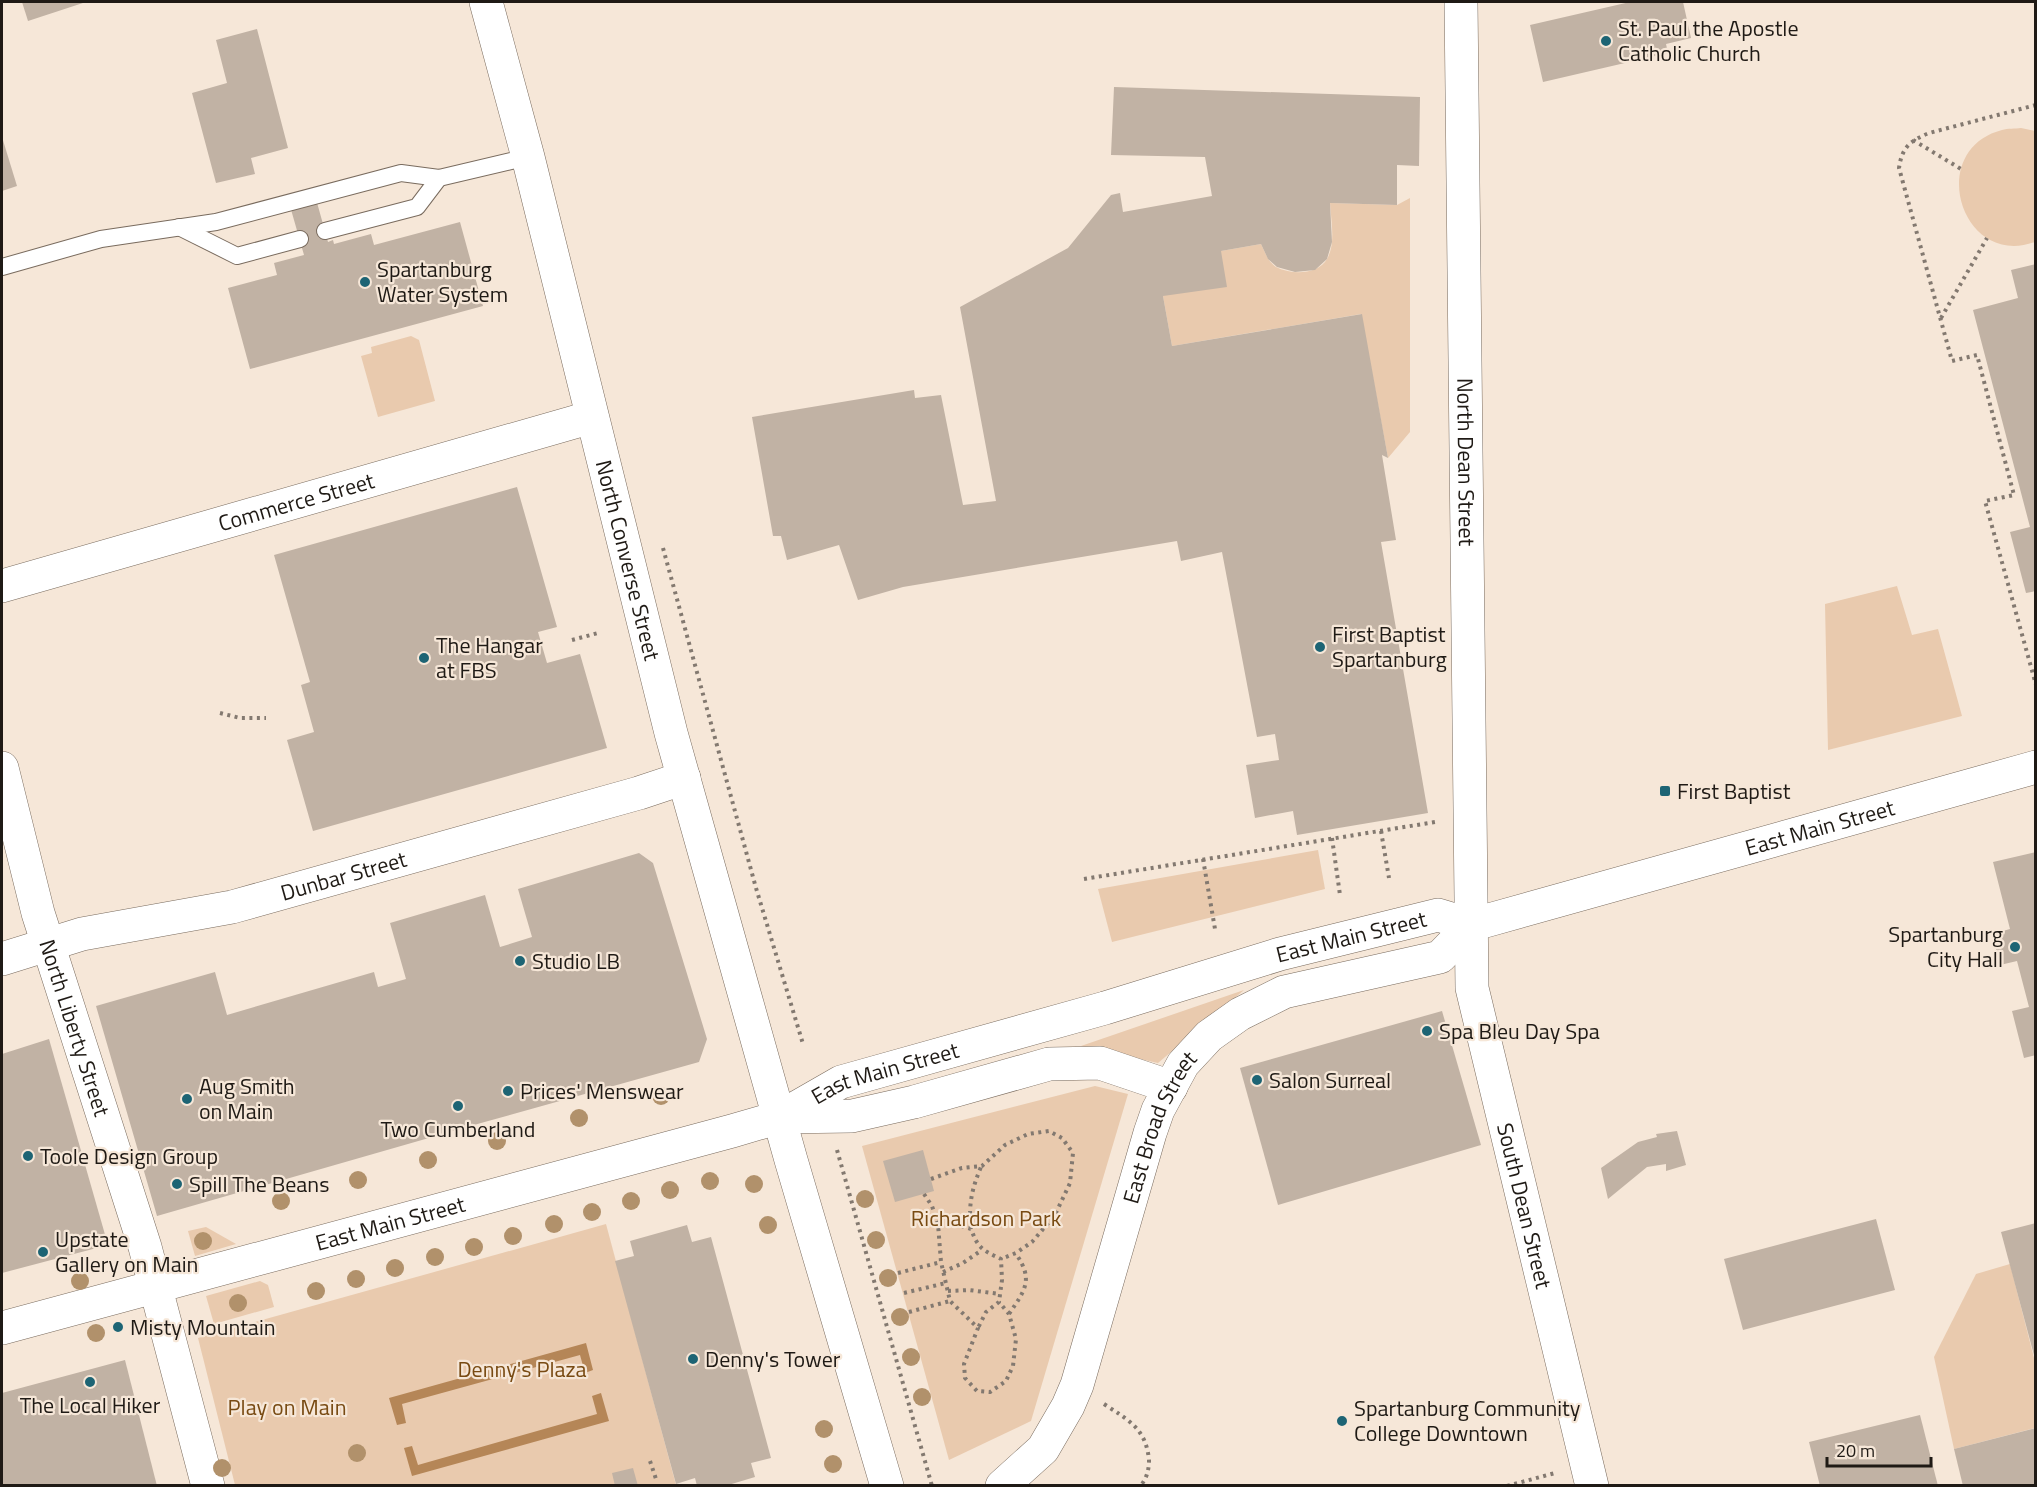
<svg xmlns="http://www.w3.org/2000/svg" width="2037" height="1487" viewBox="0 0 2037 1487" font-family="'Titillium Web',sans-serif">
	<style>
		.green { fill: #e9caae }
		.water { fill: #b58657 }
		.building { fill: #c1b2a4 }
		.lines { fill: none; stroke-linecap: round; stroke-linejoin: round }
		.lane-casing { stroke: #796b5e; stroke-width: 18 }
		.street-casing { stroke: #796b5e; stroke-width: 34 }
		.secondary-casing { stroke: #796b5e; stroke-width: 34 }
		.path { stroke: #837970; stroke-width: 4; stroke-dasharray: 3 4.5; stroke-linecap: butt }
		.lane { stroke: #fff; stroke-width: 16 }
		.street { stroke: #fff; stroke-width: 33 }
		.secondary { stroke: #fff; stroke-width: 33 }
		.tree { fill: #b1916b }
		.poi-dot { fill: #1d6474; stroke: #f6e7d8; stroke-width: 2 }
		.labels { text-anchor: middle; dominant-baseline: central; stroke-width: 4.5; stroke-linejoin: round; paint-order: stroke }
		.poi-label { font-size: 22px; fill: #1f1a15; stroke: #f6e7d8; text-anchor: start }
		.street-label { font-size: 22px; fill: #1f1a15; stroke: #f6e7d8 }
		.park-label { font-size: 22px; fill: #784a12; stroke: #f6e7d8 }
	</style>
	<rect width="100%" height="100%" fill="#f6e7d8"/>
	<g class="green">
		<path d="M2021,128L2035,131V242C1961,269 1925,150 2002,130C2008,128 2015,129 2021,128Z"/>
		<path d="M1410,198V432L1388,458L1361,314L1172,346L1163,296L1221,251L1261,244C1265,252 1268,262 1276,267C1291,275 1318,275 1327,259C1336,244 1331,220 1330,203L1397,205Z"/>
		<path d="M411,336L419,340L435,401L378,417L361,356L372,353L371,347Z"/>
		<path d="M1897,586L1912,635L1938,629L1962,716L1828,750L1825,604Z"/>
		<path d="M1318,850L1325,889L1112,942L1098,889Z"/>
		<path d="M1244,990L1158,1063L1081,1046Z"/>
		<path d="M1095,1086L1128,1094L1031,1421L949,1460L862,1146Z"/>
		<path d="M606,1224L676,1485H235L198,1338Z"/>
		<path d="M206,1227L236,1244L195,1256L188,1231Z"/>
		<path d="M2010,1264L2035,1362V1428L1954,1449L1934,1357L1976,1274Z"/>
		<path d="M260,1281L268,1285L274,1307L214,1324L206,1296Z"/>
	</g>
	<g class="water">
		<path d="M586,1343L593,1370L585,1373L580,1355L402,1404L406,1423L397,1425L389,1398Z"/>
		<path d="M601,1393L609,1421L412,1476L404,1448L412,1446L418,1465L597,1414L592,1396Z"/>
	</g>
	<g class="building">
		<path d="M22,2H86L28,21Z"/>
		<path d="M1630,2H1683L1691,38L1666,44L1668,53L1543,82L1530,25Z"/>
		<path d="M257,29L288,148L251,158L255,174L216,183L192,93L227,83L216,40Z"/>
		<path d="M1114,87L1420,97L1419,166L1397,165V205L1330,203L1332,242L1327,259L1315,270L1295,272L1277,267L1268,259L1261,244L1221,251L1227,287L1163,296L1172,346L1362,314L1388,458L1382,455L1396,540L1381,542L1428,813L1297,835L1293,811L1255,818L1246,765L1279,760L1275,734L1257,737L1222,552L1181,561L1177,541L903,587L858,600L839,545L787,560L781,536H773L752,417L914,390L915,398L941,395L963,505L996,501L960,307L1068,248L1111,195L1120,193L1123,212L1212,196L1205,157L1111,155Z"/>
		<path d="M2,137L17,186L2,191Z"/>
		<path d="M316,199L328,242L333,240L334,244L371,234L374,245L460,222L483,306L250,369L228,288L277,275L274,263L304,255L290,206Z"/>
		<path d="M2036,264V591L2026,593L2010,532L2030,527L1973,310L2018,298L2011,270Z"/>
		<path d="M517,487L557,627L538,632L547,663L580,654L607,748L313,831L287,740L314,732L301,685L310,682L274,555Z"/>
		<path d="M2036,852V1055L2024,1058L2012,1011L2029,1007L2017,961L2000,965L1992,934L2010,929L1993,862Z"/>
		<path d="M639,853L653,863L707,1039L699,1062L481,1123L157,1216L96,1006L215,972L227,1015L374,972L378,987L406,979L390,923L485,895L500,947L532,937L518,889Z"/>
		<path d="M1442,1011L1481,1145L1278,1205L1240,1068Z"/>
		<path d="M49,1039L108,1245L2,1273V1054Z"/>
		<path d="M1677,1131L1686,1165L1666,1171V1164L1647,1167L1608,1199L1601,1168L1638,1142L1657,1137L1656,1134Z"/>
		<path d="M923,1150L934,1191L895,1202L883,1161Z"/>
		<path d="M1876,1219L1895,1290L1743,1330L1724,1259Z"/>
		<path d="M2036,1223V1359H2035L2001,1232Z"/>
		<path d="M687,1225L692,1242L711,1237L771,1458L751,1463L755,1477L725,1486H697L695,1478L676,1484L615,1261L634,1256L630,1241Z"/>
		<path d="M125,1360L157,1486H2V1393Z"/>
		<path d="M1920,1415L1938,1486H1820L1809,1442Z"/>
		<path d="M2036,1428V1486H1963L1954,1449Z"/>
		<path d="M633,1468L638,1486H615L612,1473Z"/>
	</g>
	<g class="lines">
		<g class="lane-casing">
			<g id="lane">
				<path d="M179,227L237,256L300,239"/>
				<path d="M325,231L417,207L439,178"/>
				<path d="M2,267L101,239L216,222L401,173L439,178L528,157"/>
			</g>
		</g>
		<g class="street-casing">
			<g id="street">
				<path id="s1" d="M486,2L528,157L671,733L791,1160L887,1486"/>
				<path id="s2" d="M1461,2L1472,988L1592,1486"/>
				<path id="s3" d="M2,586L592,417"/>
				<path id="s4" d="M2,768L38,913L145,1247L208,1486"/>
				<path id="s5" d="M2,959L82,934L232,907L639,793L684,778"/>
			</g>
		</g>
		<g class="secondary-casing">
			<g id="secondary">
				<path d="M781,1117L852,1116L914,1102L1049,1064L1100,1063L1171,1087"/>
				<path id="s6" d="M2,1328L732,1131L780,1117L841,1082L1105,1008L1280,954L1438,915L1471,925L2036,767"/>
				<path id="s7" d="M1002,1486L1043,1449L1068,1406L1077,1385L1150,1133L1158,1110L1183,1064L1209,1036L1240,1014L1284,992L1440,957L1471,925"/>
			</g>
		</g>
		<g class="path">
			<path d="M2036,105L1929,133C1910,141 1902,147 1899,168L1952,361L1977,355L2014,495L1985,501L2036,685"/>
			<path d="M1913,140L1961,169"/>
			<path d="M1941,318L1987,238"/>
			<path d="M663,548L756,888L803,1044"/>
			<path d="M572,640L598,633"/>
			<path d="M220,713L240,718H266"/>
			<path d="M1381,831L1389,878"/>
			<path d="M1332,838L1340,895"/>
			<path d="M1203,859L1215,929"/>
			<path d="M1084,879L1435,822"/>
			<path d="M837,1150L932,1486"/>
			<path d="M931,1179L962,1168L982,1166L1005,1145L1028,1134L1049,1131L1062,1138L1073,1153L1070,1183L1055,1215L1032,1242L1016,1253L1001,1259"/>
			<path d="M924,1194L932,1206L938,1224L941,1262L950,1301L978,1328L964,1364L965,1378L977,1391L990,1392L1006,1381L1013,1366L1016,1339L1009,1314L999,1302"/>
			<path d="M939,1224H955L971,1229C978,1248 982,1250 1001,1259L1002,1280L999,1302L986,1312L978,1328"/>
			<path d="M971,1229C968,1206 972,1188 981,1167"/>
			<path d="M943,1272L963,1263L982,1250"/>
			<path d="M898,1273L941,1262"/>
			<path d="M948,1291L969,1290L1000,1294"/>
			<path d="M904,1293L946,1283"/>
			<path d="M909,1312L950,1301"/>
			<path d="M1009,1314C1025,1290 1034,1280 1016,1254"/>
			<path d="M1104,1404C1128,1420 1146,1428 1149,1460C1149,1469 1147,1479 1140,1486"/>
			<path d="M650,1461L656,1479"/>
			<path d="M1507,1486L1555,1473"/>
		</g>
		<use href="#lane" class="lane"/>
		<use href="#street" class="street"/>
		<use href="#secondary" class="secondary"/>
	</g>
	<g class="tree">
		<circle cx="661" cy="1096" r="9"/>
		<circle cx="579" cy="1118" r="9"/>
		<circle cx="497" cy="1141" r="9"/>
		<circle cx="428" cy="1160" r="9"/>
		<circle cx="358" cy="1180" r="9"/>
		<circle cx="710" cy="1181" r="9"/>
		<circle cx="754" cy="1184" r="9"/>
		<circle cx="670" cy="1190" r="9"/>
		<circle cx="865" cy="1199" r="9"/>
		<circle cx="281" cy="1201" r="9"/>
		<circle cx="631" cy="1201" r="9"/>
		<circle cx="592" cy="1212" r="9"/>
		<circle cx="554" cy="1224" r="9"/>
		<circle cx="768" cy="1225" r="9"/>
		<circle cx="513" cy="1236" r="9"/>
		<circle cx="876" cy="1240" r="9"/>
		<circle cx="203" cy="1241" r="9"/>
		<circle cx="474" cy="1247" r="9"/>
		<circle cx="435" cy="1257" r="9"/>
		<circle cx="395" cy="1268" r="9"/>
		<circle cx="888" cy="1278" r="9"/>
		<circle cx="356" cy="1279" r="9"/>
		<circle cx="80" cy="1281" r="9"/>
		<circle cx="316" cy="1291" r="9"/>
		<circle cx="238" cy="1303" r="9"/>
		<circle cx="900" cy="1317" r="9"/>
		<circle cx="96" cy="1333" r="9"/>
		<circle cx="911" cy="1357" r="9"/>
		<circle cx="922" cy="1397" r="9"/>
		<circle cx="824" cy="1429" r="9"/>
		<circle cx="357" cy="1453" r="9"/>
		<circle cx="833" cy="1464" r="9"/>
		<circle cx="222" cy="1468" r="9"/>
	</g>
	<g class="poi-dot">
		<circle cx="1606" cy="41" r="6"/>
		<circle cx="365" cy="282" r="6"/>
		<circle cx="1320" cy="647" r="6"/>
		<circle cx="424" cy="658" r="6"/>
		<rect x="1659" y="785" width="12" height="12" rx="3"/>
		<circle cx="2015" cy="947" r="6"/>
		<circle cx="520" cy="961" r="6"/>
		<circle cx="1427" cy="1031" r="6"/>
		<circle cx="1257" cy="1080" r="6"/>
		<circle cx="508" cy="1091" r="6"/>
		<circle cx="187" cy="1099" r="6"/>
		<circle cx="458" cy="1106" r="6"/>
		<circle cx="28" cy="1156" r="6"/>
		<circle cx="177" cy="1184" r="6"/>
		<circle cx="43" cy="1252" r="6"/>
		<circle cx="118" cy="1327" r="6"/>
		<circle cx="693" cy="1359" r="6"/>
		<circle cx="90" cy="1382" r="6"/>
		<circle cx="1342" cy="1421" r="6"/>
	</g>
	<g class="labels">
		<g class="poi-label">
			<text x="1618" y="28">St. Paul the Apostle<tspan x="1618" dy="25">Catholic Church</tspan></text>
			<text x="377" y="269">Spartanburg<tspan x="377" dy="25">Water System</tspan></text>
			<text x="1332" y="634">First Baptist<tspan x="1332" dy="25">Spartanburg</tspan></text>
			<text x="436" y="645">The Hangar<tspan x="436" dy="25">at FBS</tspan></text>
			<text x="1677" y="791">First Baptist</text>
			<text x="2003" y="934" text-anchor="end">Spartanburg<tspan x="2003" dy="25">City Hall</tspan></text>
			<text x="532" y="961">Studio LB</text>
			<text x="1439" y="1031">Spa Bleu Day Spa</text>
			<text x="1269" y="1080">Salon Surreal</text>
			<text x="199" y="1086">Aug Smith<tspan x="199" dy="25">on Main</tspan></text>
			<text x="520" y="1091">Prices' Menswear</text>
			<text x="458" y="1129" text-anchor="middle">Two Cumberland</text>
			<text x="40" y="1156">Toole Design Group</text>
			<text x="189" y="1184">Spill The Beans</text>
			<text x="55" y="1239">Upstate<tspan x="55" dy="25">Gallery on Main</tspan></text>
			<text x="130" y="1327">Misty Mountain</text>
			<text x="705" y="1359">Denny's Tower</text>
			<text x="90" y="1405" text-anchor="middle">The Local Hiker</text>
			<text x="1354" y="1408">Spartanburg Community<tspan x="1354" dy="25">College Downtown</tspan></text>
		</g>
		<g class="street-label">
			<text stroke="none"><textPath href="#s2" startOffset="460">North Dean Street</textPath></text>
			<text stroke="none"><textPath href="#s3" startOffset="306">Commerce Street</textPath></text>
			<text stroke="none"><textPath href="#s1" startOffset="576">North Converse Street</textPath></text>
			<text stroke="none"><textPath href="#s6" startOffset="1893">East Main Street</textPath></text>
			<text stroke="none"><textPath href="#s5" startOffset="352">Dunbar Street</textPath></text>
			<text stroke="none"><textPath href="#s6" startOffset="1407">East Main Street</textPath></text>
			<text stroke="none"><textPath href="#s4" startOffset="270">North Liberty Street</textPath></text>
			<text stroke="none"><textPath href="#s6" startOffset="921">East Main Street</textPath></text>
			<text stroke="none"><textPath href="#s7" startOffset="399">East Broad Street</textPath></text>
			<text stroke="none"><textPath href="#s2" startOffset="1210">South Dean Street</textPath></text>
			<text stroke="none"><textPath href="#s6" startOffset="402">East Main Street</textPath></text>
		</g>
		<g class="park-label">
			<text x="986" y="1218">Richardson Park</text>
			<text x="522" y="1369">Denny's Plaza</text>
			<text x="287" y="1407">Play on Main</text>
		</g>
	</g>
	<rect width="2037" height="1487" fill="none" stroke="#1f1a15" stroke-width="6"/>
	<path d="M1827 1457v9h104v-9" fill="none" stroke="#1f1a15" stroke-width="3"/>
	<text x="1836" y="1457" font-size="18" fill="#1f1a15" stroke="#f6e7d8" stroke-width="4.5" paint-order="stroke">20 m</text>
</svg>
